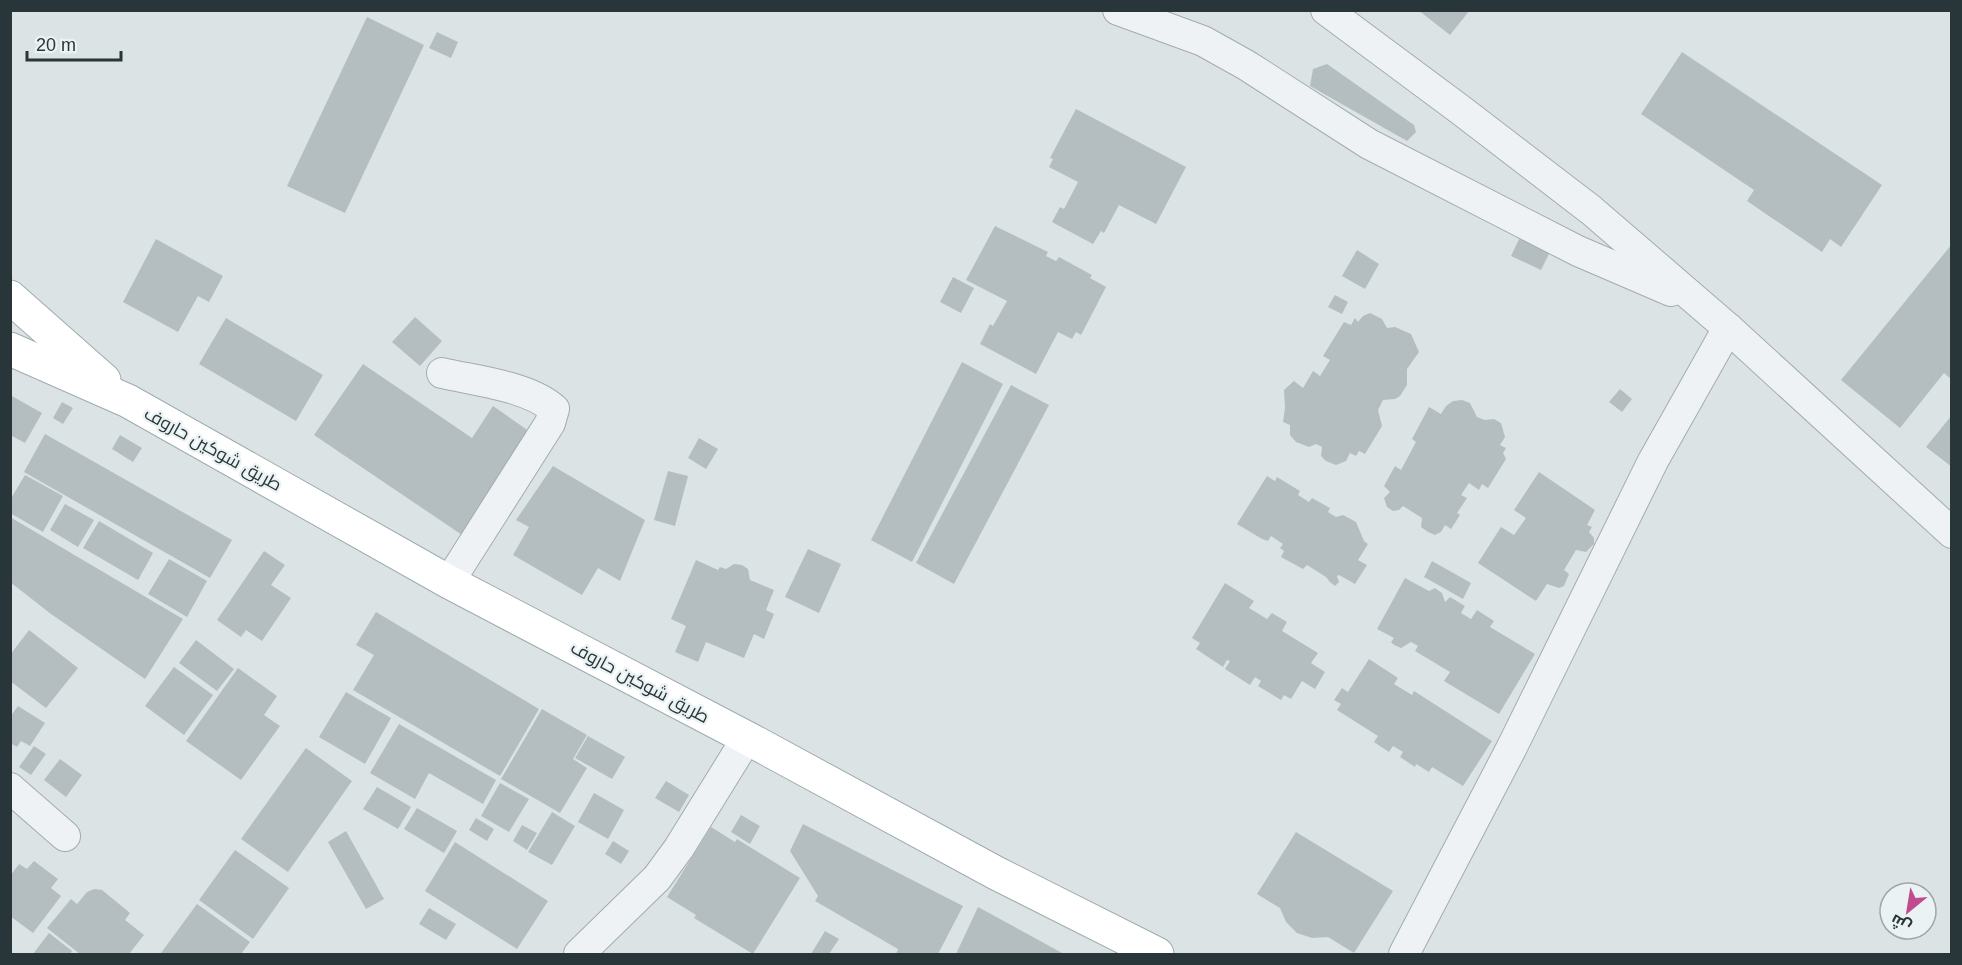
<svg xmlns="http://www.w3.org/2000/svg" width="1962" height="965" viewBox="0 0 1962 965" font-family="Arial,Cairo,sans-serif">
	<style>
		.building { fill: #b4bec1 }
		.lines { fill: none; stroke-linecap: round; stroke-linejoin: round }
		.minor-casing { stroke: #a2acae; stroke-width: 32 }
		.major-casing { stroke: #9dacaf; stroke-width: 35 }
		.minor { stroke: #eef2f4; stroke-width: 30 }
		.major { stroke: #fff; stroke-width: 33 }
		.labels { text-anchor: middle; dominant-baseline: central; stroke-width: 4.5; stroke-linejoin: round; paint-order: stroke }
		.street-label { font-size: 18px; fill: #283639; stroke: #ebf2f3 }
	</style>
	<rect width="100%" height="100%" fill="#dce3e5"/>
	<g class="building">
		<path d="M1418,10H1470L1450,35Z"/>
		<path d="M367,17L424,45L345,213L287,186Z"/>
		<path d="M437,32L458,42L451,58L429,48Z"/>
		<path d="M1682,52L1882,185L1841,247L1830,239L1822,252L1747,201L1754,190L1641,114Z"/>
		<path d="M1327,64L1414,125L1416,132L1407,141L1310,86L1313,69Z"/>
		<path d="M1076,109L1186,167L1156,224L1119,205L1104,233L1101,231L1093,244L1052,222L1060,207L1064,209L1078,182L1049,167L1053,159L1050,158Z"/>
		<path d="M995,226L1048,252L1046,256L1056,261L1059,257L1092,275L1090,278L1106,287L1081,335L1076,332L1072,339L1058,332L1036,374L980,344L990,324L993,326L1007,301L966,280Z"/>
		<path d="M1521,235L1551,250L1541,270L1511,256Z"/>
		<path d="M156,239L223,276L209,302L198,296L178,332L123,302Z"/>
		<path d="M1952,244V380L1944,373L1900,428L1841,380Z"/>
		<path d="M1357,250L1379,264L1365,289L1342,276Z"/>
		<path d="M953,277L974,288L961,313L940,302Z"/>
		<path d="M1335,295L1348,302L1342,314L1328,307Z"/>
		<path d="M1370,313L1382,319L1387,328L1395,327L1411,334L1419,352L1407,369V385L1400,396L1395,399L1383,400L1378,410L1382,426L1365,454L1359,451L1356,456L1350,453L1346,461L1336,465L1326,461L1321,456L1322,447L1316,444L1309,447L1296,442L1290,435V425L1283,422L1285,408L1284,390L1294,381L1303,388L1313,371L1320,376L1330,360L1323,356L1344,322L1351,325L1355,318L1358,322L1363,316Z"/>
		<path d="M415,317L442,341L420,366L392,342Z"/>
		<path d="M226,318L323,375L296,421L199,364Z"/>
		<path d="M962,362L1003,384L912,562L871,540Z"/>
		<path d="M363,364L472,438L493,406L536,436L468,539L314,435Z"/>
		<path d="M1011,385L1049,405L954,584L916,563Z"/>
		<path d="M1620,389L1632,399L1622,412L1609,402Z"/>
		<path d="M10,395L42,413L25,443L10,435Z"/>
		<path d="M1462,400L1470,403L1477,417L1485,420L1494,419L1501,423L1505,437L1500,445L1506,448L1503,453L1506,459L1488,488L1482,484L1479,490L1469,483L1461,495L1467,498L1457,513L1460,515L1451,529L1445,525L1441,532L1435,535L1428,532L1421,527L1422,518L1403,506L1399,510L1393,511L1387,507L1384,498L1390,492L1384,486L1395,466L1401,470L1416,442L1412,439L1429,407L1441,414L1446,406L1453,401Z"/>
		<path d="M62,402L73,408L63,424L53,418Z"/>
		<path d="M1952,415V467L1926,447Z"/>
		<path d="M45,434L232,540L210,578L24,472Z"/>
		<path d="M120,435L142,448L133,462L112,449Z"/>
		<path d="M699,438L718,449L706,469L688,458Z"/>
		<path d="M553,466L645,520L620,581L598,568L582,595L513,555L529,527L516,520Z"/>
		<path d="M668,471L688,476L675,526L654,520Z"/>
		<path d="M1539,472L1595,510L1587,525L1592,527L1589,532L1594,538V544L1586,552L1576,550L1564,570L1569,574L1564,586L1559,588L1547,584L1536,601L1478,563L1501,527L1514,535L1526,518L1514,510Z"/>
		<path d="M25,475L63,496L43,532L10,513V500Z"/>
		<path d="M1267,476L1275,481L1277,477L1300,491L1298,495L1309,502L1312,498L1330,508L1328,512L1336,517L1343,515L1356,522L1364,541L1368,544L1358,560L1367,565L1355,584L1339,575L1337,576L1339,582L1335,586L1330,582L1326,577L1307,565L1303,569L1281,557L1284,551L1280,548L1283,544L1271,536L1268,541L1262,539L1237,524Z"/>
		<path d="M65,504L94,520L78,547L50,530Z"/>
		<path d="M10,517L183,619L145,679L51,614L10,582Z"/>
		<path d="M99,521L153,553L138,580L83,548Z"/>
		<path d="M808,549L841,564L819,613L785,597Z"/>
		<path d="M264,551L285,565L271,585L291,598L262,641L246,630L241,637L217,620Z"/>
		<path d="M169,559L207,581L187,617L148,594Z"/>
		<path d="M696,560L718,570L720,567L726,569L734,564L742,565L748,569L750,580L774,590L766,610L774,614L764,639L754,634L744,658L706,642L698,662L675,652L686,626L671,619Z"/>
		<path d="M1432,561L1471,583L1463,599L1424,577Z"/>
		<path d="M1405,578L1429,591L1435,588L1442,593L1445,602L1450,597L1465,606L1461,613L1471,619L1477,610L1494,621L1490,627L1535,654L1499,714L1444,681L1450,672L1415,651L1418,646L1411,642L1401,648L1394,645L1391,642L1394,638L1377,629Z"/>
		<path d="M1225,583L1254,601L1249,608L1267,619L1272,613L1287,622L1282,631L1318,653L1311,663L1325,672L1315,689L1302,681L1291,699L1284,695L1281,700L1258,686L1261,681L1255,677L1250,685L1225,669L1230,661L1227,660L1223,667L1196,649L1200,643L1192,638Z"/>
		<path d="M376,612L539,709L500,776L353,690L374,655L356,645Z"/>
		<path d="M29,630L78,668L46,708L10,681V655Z"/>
		<path d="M196,640L234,669L217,691L179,663Z"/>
		<path d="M1369,659L1398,678L1394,684L1412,695L1414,691L1492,741L1463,786L1432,767L1429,772L1416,764L1415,767L1400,757L1403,752L1393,746L1389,752L1374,742L1378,736L1337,710L1341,704L1334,700L1342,688L1348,692Z"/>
		<path d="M174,667L213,695L184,735L145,706Z"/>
		<path d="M238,668L277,696L264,715L280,726L241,780L186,741Z"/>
		<path d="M346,692L391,718L365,764L319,737Z"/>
		<path d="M18,706L45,723L30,746L21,741L17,747L10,743V717Z"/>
		<path d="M542,709L587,735L573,759L587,768L560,813L501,779Z"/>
		<path d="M399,724L496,780L483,804L429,773L415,799L370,773Z"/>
		<path d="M588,736L625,757L612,779L575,758Z"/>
		<path d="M34,746L46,754L31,775L19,767Z"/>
		<path d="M306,748L352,781L288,872L241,839Z"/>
		<path d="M60,759L82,775L66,797L44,780Z"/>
		<path d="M666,781L689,795L679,812L655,798Z"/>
		<path d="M500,783L529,799L509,832L481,816Z"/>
		<path d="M377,787L411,807L398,829L363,809Z"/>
		<path d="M594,793L624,810L608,839L578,822Z"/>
		<path d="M417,808L457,831L444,853L404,829Z"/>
		<path d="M552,812L575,826L552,865L528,852Z"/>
		<path d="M741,815L760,826L750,844L731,832Z"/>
		<path d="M476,818L494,829L487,841L469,830Z"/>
		<path d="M803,824L963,906L938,954H896L898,949L815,901L818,896L790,851Z"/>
		<path d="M522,825L537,833L527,850L513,841Z"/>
		<path d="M711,827L735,842L737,839L800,878L753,954L694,918L696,915L667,897Z"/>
		<path d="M346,831L384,899L366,909L328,842Z"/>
		<path d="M1296,832L1393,891L1354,953L1328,937L1312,938L1297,933L1286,922L1280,908L1257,894Z"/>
		<path d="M613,841L629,851L621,864L605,854Z"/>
		<path d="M455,842L548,901L517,949L425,891Z"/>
		<path d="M235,850L289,888L253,939L199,900Z"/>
		<path d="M34,861L58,879L51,888L61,896L33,933L10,916V876L19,864L27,869Z"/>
		<path d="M94,889L102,890L130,913L125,920L144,935L129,954H80L47,928L71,899L77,904L87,892Z"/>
		<path d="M197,904L250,942L241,954H164L161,953Z"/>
		<path d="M978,907L1064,954H956Z"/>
		<path d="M429,908L456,924L446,940L419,924Z"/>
		<path d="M825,931L839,939L829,954H811Z"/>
		<path d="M49,933L72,951L70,954H33Z"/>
	</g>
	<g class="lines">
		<g class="minor-casing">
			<g id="minor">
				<path d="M1118,10L1203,41L1246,65L1369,144L1578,251L1671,291"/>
				<path d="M1326,10L1462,111L1591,210L1728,328L1952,533"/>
				<path d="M442,373C476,381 528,386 554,409L550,423L449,582"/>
				<path d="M10,788L65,836"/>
				<path d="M579,954L657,878L679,848L747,738"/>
				<path d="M1404,954L1511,749L1653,461L1728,328"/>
			</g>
		</g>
		<g class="major-casing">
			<g id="major">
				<path d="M10,297L104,380"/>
				<path d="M10,349L128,401L449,582L747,738L996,873L1157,954"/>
			</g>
		</g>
		<use href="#minor" class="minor"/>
		<use href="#major" class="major"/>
	</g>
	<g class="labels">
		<g class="street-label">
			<text transform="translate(213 449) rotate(29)">طريق شوكين حاروف</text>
			<text transform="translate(640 682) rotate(28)">طريق شوكين حاروف</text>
		</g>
	</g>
	<rect width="1962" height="965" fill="none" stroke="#283639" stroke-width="24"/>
	<g transform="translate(1908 911) rotate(210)"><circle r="28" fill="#ebf2f3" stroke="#9da7a9" stroke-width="1.5"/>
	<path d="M0-4.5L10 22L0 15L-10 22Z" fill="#bf4c8f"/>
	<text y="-9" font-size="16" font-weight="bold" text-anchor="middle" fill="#283639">ش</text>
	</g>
	<path d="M27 51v9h94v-9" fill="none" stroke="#283639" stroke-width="3"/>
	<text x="36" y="51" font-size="18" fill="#283639" stroke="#ebf2f3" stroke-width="4.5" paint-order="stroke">20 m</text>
</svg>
